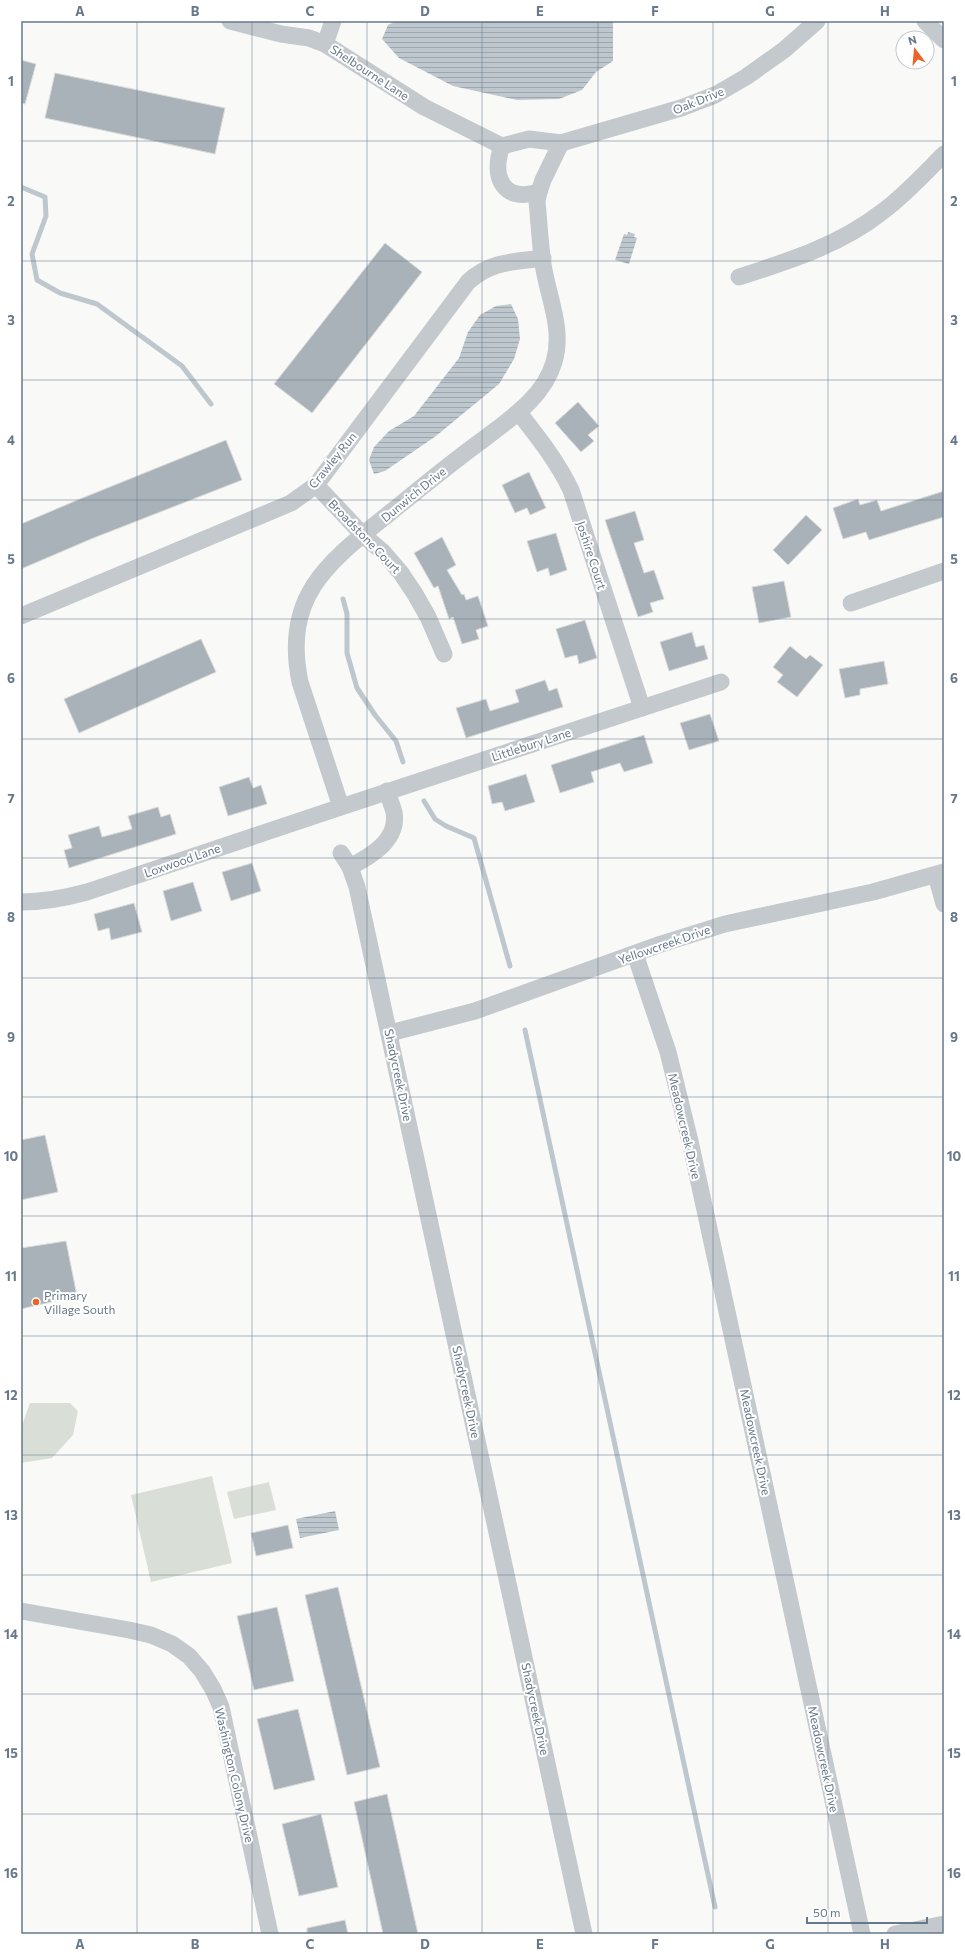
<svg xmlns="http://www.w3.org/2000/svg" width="965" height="1955" viewBox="0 0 965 1955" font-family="Commissioner,sans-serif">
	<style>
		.park { fill: #d9dfd6 }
		.water { fill: url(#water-rules) }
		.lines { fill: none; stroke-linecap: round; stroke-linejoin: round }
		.stream { stroke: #bdc7cd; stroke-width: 5 }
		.building { fill: #a9b2b9; stroke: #dbdcd9 }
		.minor { stroke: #c4c9cd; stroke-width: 17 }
		.grid { fill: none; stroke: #67788a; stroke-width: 1; stroke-opacity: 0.55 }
		.poi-dot { fill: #ea6327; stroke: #fff; stroke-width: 1.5 }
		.labels { text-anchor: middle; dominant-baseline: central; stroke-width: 4; stroke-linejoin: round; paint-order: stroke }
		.street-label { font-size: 12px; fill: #67788a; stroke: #fff }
		.poi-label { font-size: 12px; fill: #67788a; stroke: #fff; text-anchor: start }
		.neatline { fill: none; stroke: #67788a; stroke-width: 1.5 }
		.grid-label { font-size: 13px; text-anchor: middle; font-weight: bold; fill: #67788a }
	</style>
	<defs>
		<pattern id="water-rules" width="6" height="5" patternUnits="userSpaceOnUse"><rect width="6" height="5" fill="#bdc7cd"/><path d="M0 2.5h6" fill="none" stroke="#9da6ac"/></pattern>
	</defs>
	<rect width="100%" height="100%" fill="#f9faf7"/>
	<g class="park">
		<path d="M30,1403H70L78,1411L73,1435L52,1458L21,1463V1428Z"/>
		<path d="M212,1476L232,1563L151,1582L131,1495Z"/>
		<path d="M269,1482L276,1510L234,1519L227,1492Z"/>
	</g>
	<g class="water">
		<path d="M396,21H613V61L596,72L582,90L559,99L517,100L453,86L399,58L382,39L388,25Z"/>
		<path d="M628,232L635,234L634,237L637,238L629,264L615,260L624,234L627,235Z"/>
		<path d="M511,304L518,319L520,339L514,359L499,384L436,436L385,471L374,474L369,460L374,447L389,431L414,416L435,389L459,358L468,332L480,315L496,306Z"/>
		<path d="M335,1511L339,1530L300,1538L296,1519Z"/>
	</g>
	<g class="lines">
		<g class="stream">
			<path d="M21,187L45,197L46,216L32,254L37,280L60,293L97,304L182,366L211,404"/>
			<path d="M343,599L347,614V653L357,688L375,715L396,741L403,762"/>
			<path d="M424,801L435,819L446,826L474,838L510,966"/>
			<path d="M525,1030L715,1907"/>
		</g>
	</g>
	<g class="building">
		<path d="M21,60L36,64L25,104L21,103Z"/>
		<path d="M55,73L225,108L215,154L45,118Z"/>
		<path d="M385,243L422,272L312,413L274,384Z"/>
		<path d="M578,402L599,426L588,435L594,441L581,452L555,423Z"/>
		<path d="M226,440L242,480L91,539L21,569V524L75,501Z"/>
		<path d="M529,472L546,508L530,515L527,508L515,513L502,485Z"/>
		<path d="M944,491V517L869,540L866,532L843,539L833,508L858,499L860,505L877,500L881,511Z"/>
		<path d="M635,511L644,540L634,543L644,573L654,570L664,599L650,603L653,612L638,617L605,520Z"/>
		<path d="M806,515L822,530L788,565L773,550Z"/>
		<path d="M556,533L567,570L550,576L548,568L537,572L527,541Z"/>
		<path d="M442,537L456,565L447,570L462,595L464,594L466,600L478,596L488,626L476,630L479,639L462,644L453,617L449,619L438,586L434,588L414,553Z"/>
		<path d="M784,581L791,617L759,623L752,587Z"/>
		<path d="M585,620L597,658L579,664L577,655L565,658L556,629Z"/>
		<path d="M692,632L696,647L704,645L708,659L669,671L660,642Z"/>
		<path d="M201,639L216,672L79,733L64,699Z"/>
		<path d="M790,646L806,659L810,655L823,665L797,697L777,682L783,675L773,667Z"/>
		<path d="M884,661L888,684L860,689V695L845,698L839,669Z"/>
		<path d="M545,680L549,691L557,688L563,707L466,738L456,708L486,699L490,711L519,702L515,690Z"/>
		<path d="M710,714L719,741L689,750L680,723Z"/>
		<path d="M644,735L653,763L624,772L620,763L591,772L594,782L560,793L551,765Z"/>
		<path d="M526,774L535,802L505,811L502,802L492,804L488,786Z"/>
		<path d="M249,777L253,788L261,785L267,804L228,816L219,787Z"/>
		<path d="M158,807L161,817L170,814L176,834L69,868L64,850L72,848L68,835L99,826L102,837L132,829L128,816Z"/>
		<path d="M252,863L261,891L231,901L222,872Z"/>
		<path d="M193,882L202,911L171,921L163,891Z"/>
		<path d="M134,903L142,932L111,940L109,928L98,931L94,914Z"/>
		<path d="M45,1135L58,1192L21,1200V1140Z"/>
		<path d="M66,1241L77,1296L21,1309V1248Z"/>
		<path d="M288,1525L293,1548L256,1556L251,1533Z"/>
		<path d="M338,1587L380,1767L347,1775L305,1595Z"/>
		<path d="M277,1607L294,1681L254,1690L237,1616Z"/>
		<path d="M298,1709L315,1780L274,1790L257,1719Z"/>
		<path d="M387,1794L418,1934H383L354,1802Z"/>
		<path d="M321,1814L338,1887L299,1896L282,1824Z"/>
		<path d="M345,1920L348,1934H307V1928Z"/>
	</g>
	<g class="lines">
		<g class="minor">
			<path d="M230,21L281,34L309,38L325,44L424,107L502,146"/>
			<path d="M925,21L944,40"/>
			<path d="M325,44L333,21"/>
			<path d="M561,143L543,180L539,192C503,203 491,177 502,146L529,139L561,143L681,108L715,95L746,77L784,50L817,21"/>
			<path d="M739,277C789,261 840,245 882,212C905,195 924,174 944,154"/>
			<path d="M519,413C538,437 557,461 571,490L642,708"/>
			<path d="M316,485L363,535L383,552L401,573L415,594L428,617L444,654"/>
			<path d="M851,603L944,571"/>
			<path d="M21,616L291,503L316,485L468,282C490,261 514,262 543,258"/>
			<path d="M341,807L300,682C282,594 330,561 391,512C422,487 452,462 484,439C511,418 544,397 554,362C564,329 548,297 543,264C540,244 539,222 537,201L539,192"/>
			<path d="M341,853L350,867L357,887L584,1934"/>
			<path d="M350,867C371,856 399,840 394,812C392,805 389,798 387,791"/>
			<path d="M936,875L944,904"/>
			<path d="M21,902C44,902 65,898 87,892L341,807L721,682"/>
			<path d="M635,954L668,1052L690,1141L862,1934"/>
			<path d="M390,1033L475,1011L661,944L725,924L873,892L944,872"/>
			<path d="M21,1611L129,1630L151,1635L172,1644L189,1656L202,1671L213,1689L221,1707L270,1934"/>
			<path d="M895,1934L944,1924"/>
		</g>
	</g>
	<path class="grid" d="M137,21V1934M252,21V1934M367,21V1934M482,21V1934M598,21V1934M713,21V1934M828,21V1934M21,141H944M21,261H944M21,380H944M21,500H944M21,619H944M21,739H944M21,858H944M21,978H944M21,1097H944M21,1216H944M21,1336H944M21,1455H944M21,1575H944M21,1694H944M21,1814H944"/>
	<circle class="poi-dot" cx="36" cy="1302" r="4"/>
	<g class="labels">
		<g class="street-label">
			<text transform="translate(370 72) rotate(33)">Shelbourne Lane</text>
			<text transform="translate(698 100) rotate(-22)">Oak Drive</text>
			<text transform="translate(332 460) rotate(-51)">Crawley Run</text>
			<text transform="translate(413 494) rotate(-39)">Dunwich Drive</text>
			<text transform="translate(365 536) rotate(46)">Broadstone Court</text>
			<text transform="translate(592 555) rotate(72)">Joshire Court</text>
			<text transform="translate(531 744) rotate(-18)">Littlebury Lane</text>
			<text transform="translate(182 860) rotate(-19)">Loxwood Lane</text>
			<text transform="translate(664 944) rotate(-19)">Yellowcreek Drive</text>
			<text transform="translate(399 1075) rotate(78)">Shadycreek Drive</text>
			<text transform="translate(685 1126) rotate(77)">Meadowcreek Drive</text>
			<text transform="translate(467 1392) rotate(78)">Shadycreek Drive</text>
			<text transform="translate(756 1442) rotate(78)">Meadowcreek Drive</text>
			<text transform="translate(536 1709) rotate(78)">Shadycreek Drive</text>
			<text transform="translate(824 1759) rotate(78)">Meadowcreek Drive</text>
			<text transform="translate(235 1775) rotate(77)">Washington Colony Drive</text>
		</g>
		<g class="poi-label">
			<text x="44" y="1295">Primary<tspan x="44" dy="14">Village South</tspan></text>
		</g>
	</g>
	<rect width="965" height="1955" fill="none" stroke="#ffffff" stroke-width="44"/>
	<g transform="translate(915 50) rotate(344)"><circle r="19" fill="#ffffff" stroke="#c2c9d0"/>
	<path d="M0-3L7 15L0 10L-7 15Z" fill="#ea6327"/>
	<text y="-6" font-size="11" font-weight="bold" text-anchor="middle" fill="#67788a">N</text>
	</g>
	<path d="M807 1917v6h120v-6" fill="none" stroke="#67788a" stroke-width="2"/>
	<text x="813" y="1917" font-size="12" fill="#67788a" stroke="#ffffff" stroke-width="3" paint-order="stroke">50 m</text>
	<rect x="22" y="22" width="921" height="1911" class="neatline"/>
	<g class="grid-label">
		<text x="80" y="16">A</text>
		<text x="195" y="16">B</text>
		<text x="310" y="16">C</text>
		<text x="425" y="16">D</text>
		<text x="540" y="16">E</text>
		<text x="655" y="16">F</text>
		<text x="770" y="16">G</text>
		<text x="885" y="16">H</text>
		<text x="11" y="86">1</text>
		<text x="954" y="86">1</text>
		<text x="11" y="206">2</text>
		<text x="954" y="206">2</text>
		<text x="11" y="325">3</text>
		<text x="954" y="325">3</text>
		<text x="11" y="445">4</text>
		<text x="954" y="445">4</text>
		<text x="11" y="564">5</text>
		<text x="954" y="564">5</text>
		<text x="11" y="683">6</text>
		<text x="954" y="683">6</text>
		<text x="11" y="803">7</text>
		<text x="954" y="803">7</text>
		<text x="11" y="922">8</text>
		<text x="954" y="922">8</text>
		<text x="11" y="1042">9</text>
		<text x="954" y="1042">9</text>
		<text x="11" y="1161">10</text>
		<text x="954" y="1161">10</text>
		<text x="11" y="1281">11</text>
		<text x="954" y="1281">11</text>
		<text x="11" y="1400">12</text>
		<text x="954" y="1400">12</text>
		<text x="11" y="1520">13</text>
		<text x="954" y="1520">13</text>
		<text x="11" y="1639">14</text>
		<text x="954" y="1639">14</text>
		<text x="11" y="1758">15</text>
		<text x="954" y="1758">15</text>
		<text x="11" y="1878">16</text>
		<text x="954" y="1878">16</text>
		<text x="80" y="1949">A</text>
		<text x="195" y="1949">B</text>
		<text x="310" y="1949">C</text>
		<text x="425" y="1949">D</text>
		<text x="540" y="1949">E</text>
		<text x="655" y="1949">F</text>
		<text x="770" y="1949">G</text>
		<text x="885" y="1949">H</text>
	</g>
</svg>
